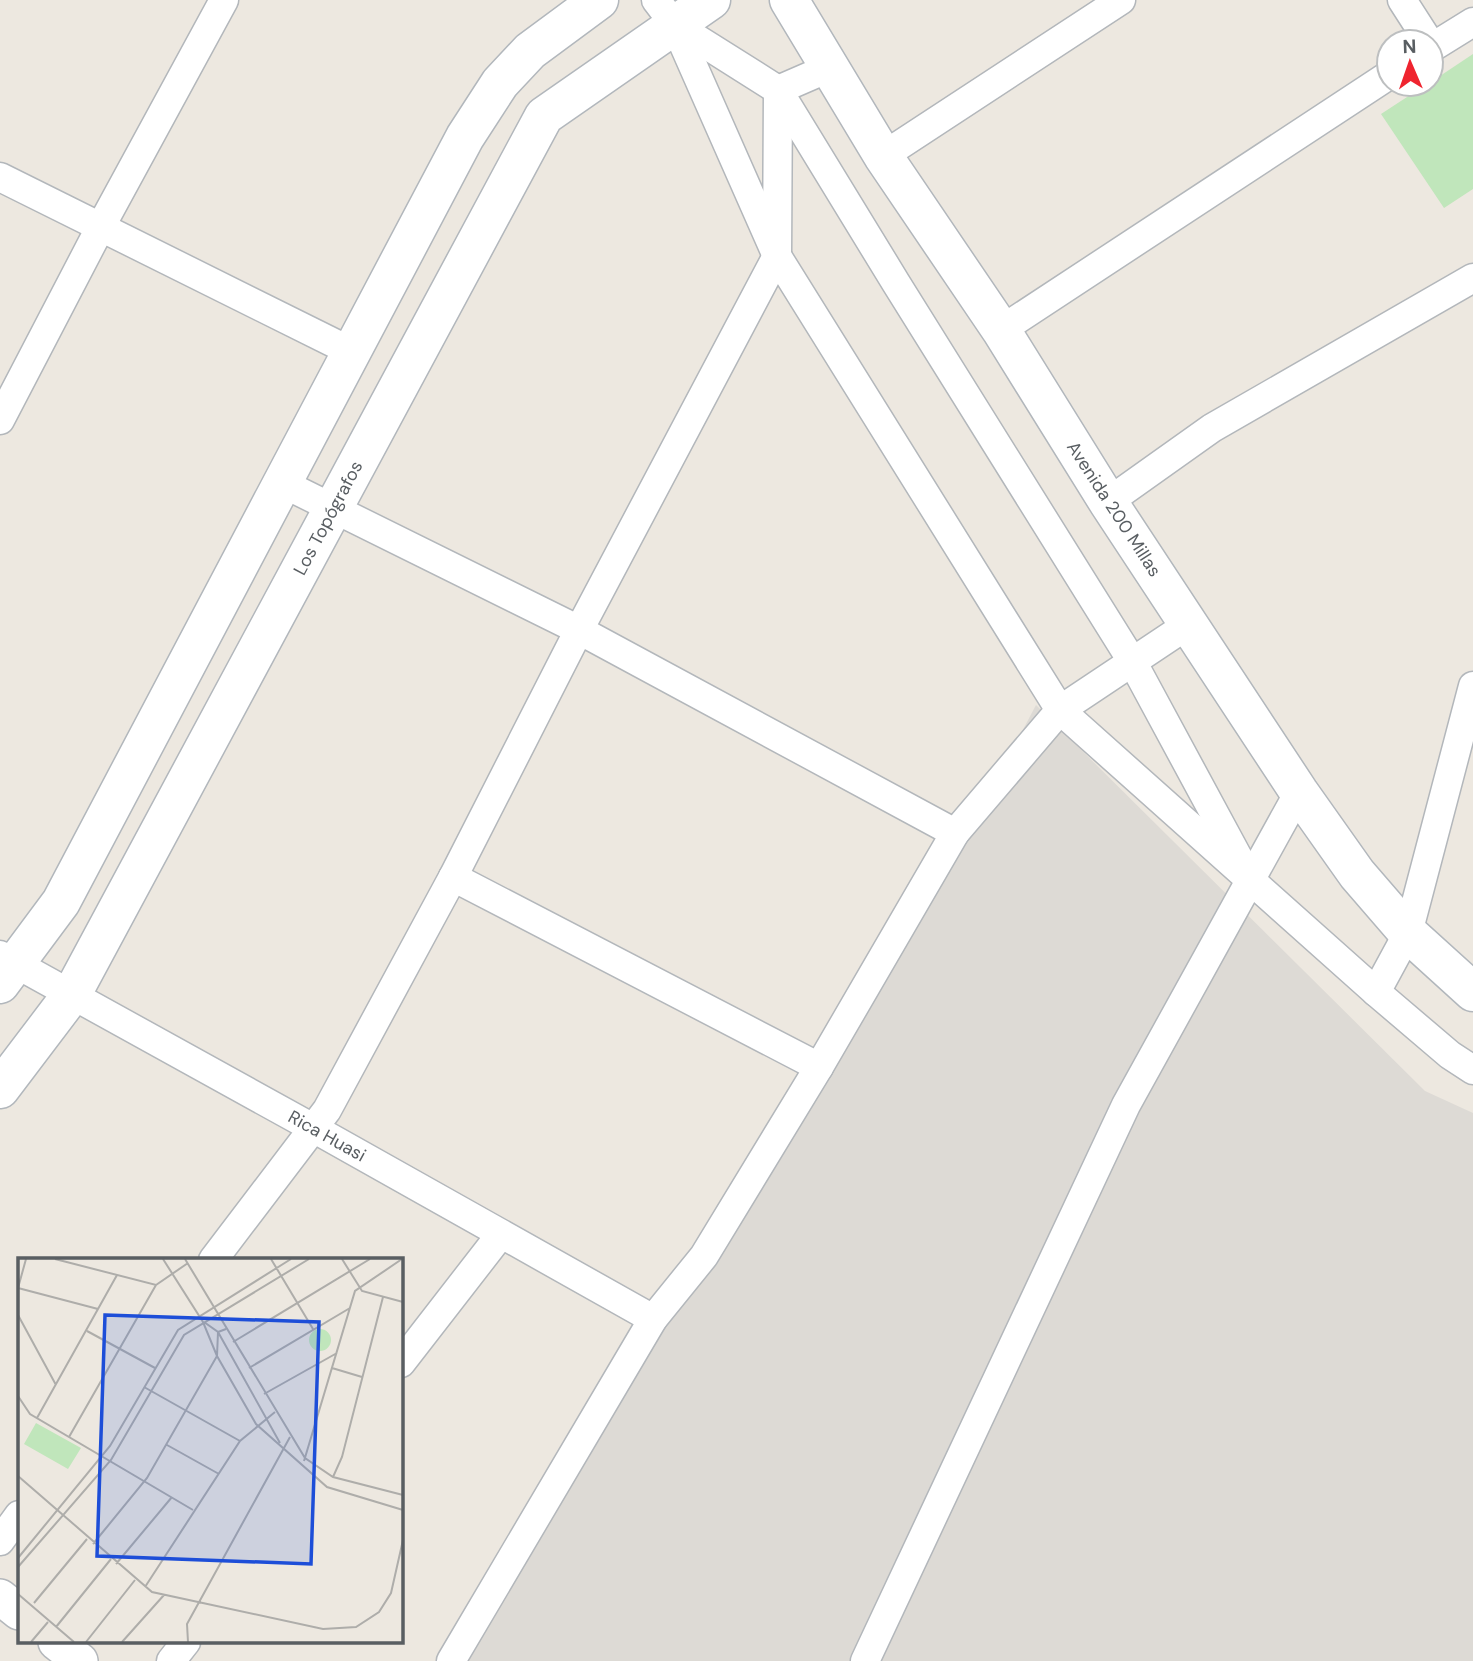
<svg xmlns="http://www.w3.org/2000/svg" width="1473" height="1661" viewBox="0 0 1473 1661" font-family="'DM Sans',sans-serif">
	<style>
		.industrial { fill: #dddad5 }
		.green { fill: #c0e6bb }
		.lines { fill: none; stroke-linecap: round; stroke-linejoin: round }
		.minor-casing { stroke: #b3b7bb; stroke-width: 31 }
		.tertiary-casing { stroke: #b3b7bb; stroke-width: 38 }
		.secondary-casing { stroke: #b2b7bc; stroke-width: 41 }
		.minor { stroke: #fff; stroke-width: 28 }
		.tertiary { stroke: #fff; stroke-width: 35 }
		.secondary { stroke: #fff; stroke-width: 38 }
		.labels { text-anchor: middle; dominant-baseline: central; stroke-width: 5; stroke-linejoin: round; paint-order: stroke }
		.street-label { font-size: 18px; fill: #595e62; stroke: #fff }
		.inset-road { fill: none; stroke: #aeadaa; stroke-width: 2 }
		.view { fill: #1d4ed8; fill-opacity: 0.15; stroke: #1d4ed8; stroke-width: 3.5 }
		.inset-edge { fill: none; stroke: #595e62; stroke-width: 3.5 }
	</style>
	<rect width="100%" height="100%" fill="#ede8e0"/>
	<path class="industrial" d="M1036,705L1425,1091L1473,1113V1661H461L658,1334L964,842Z"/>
	<path class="green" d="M1473,54V189L1444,208L1381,114L1427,84H1431V82Z"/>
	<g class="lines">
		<g class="minor-casing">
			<g id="minor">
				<path d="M656,0L675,25L777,256L1060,710L1376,992L1450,1055L1473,1070"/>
				<path d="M1402,0L1429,42"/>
				<path d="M675,25L778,90L896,283L1132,661L1240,861"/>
				<path d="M1431,48L1473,22"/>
				<path d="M883,156L1121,0"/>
				<path d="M0,177L352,352"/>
				<path d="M1001,330L1389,75"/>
				<path d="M0,420L100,228L224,0"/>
				<path d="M282,483L579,630L955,833"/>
				<path d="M1108,502L1212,428L1473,278"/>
				<path d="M453,877L819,1067"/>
				<path d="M0,955L313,1128L653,1319"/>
				<path d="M1376,992L1408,933L1473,686"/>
				<path d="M213,1260L327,1110L453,877L579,630L777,256L778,90L831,67"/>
				<path d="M401,1363L501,1234"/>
				<path d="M0,1541L19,1515"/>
				<path d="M171,1661L186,1642"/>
				<path d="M451,1661L653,1319L704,1256L819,1067L955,833L1060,710L1189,624"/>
				<path d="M865,1661L1126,1105L1299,792"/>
			</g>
		</g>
		<g class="tertiary-casing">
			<g id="tertiary">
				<path d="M0,1597L19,1612"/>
				<path d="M56,1642L80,1661"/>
			</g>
		</g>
		<g class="secondary-casing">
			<g id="secondary">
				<path d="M789,0L883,156L1001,330L1108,502L1299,792L1357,874L1408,933L1473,992"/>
				<path d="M0,984L61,902L465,137L500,83L530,51L599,0"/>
				<path d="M0,1089L72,994L544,116L711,0"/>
			</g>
		</g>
		<use href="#minor" class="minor"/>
		<use href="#tertiary" class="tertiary"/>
		<use href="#secondary" class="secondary"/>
	</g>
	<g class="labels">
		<g class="street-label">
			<text transform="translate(1114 509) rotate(57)">Avenida 200 Millas</text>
			<text transform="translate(328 518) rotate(-62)">Los Topógrafos</text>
			<text transform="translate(327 1136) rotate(29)">Rica Huasi</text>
		</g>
	</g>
	<g transform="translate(18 1258)">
		<rect width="385" height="385" fill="#ede8e0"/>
		<path d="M291 82a11 11 0 1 1 22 0a11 11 0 1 1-22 0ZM18,165L63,190L50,211L6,186Z" fill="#c0e6bb"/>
		<path class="inset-road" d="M37,1L138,27L170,5M145,1L185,64L199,98L238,166L309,229L385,252M167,1L287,200L315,219L385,237M253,1L295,71M324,1L344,33L385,44M0,30L80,51M0,30L8,1M0,57L38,127M186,64L200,74L262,185M69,73L137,110M215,84L352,1M231,110L332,50M314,110L344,119M126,129L222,183M246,136L319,95M0,138L12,156L175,252M19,160L99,17M51,179L138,27M149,187L201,216M286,203L337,33L384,1M0,218L134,334L305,371L338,369L361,354L373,335L385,282M315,219L324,199L365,39M75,286L129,220L199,98L200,74L208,71M0,300L92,188L160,72L273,1M98,306L154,239M0,309L93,202L166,77L291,1M127,329L222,183L257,154M0,336L56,384M16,345L69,281M38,369L93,301M13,384L30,364M68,384L117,322M104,384L146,337M170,384L169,366L272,179"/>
		<path class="view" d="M87,57L301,64L293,306L79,298Z"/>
		<rect width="385" height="385" class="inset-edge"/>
	</g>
	<g transform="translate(1410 63) rotate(358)"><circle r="33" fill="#ffffff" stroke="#bdbfc0" stroke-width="2"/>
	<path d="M0-5L12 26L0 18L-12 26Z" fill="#ef242f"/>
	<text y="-10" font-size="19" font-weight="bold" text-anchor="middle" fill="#595e62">N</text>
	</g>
</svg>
